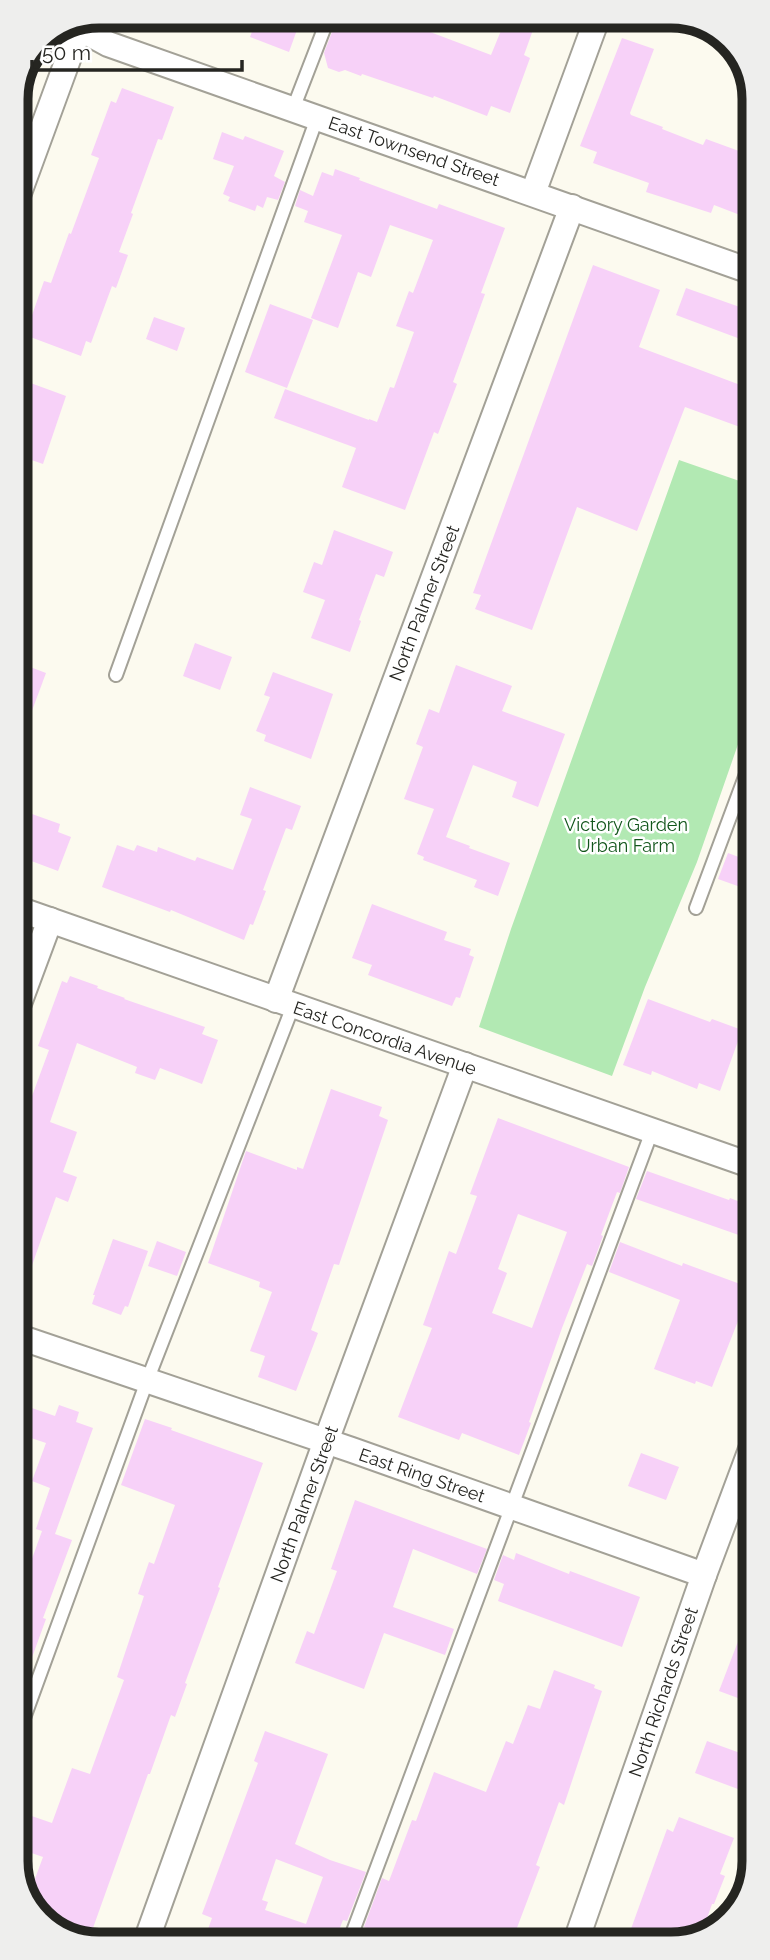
<svg xmlns="http://www.w3.org/2000/svg" width="770" height="1960" viewBox="0 0 770 1960" font-family="Raleway,sans-serif">
	<style>
		.green { fill: #b2e9b3 }
		.building { fill: #f7d1f8; fill-rule: evenodd }
		.lines { fill: none; stroke-linecap: round; stroke-linejoin: round }
		.lane-casing { stroke: #a3a197; stroke-width: 16 }
		.street-casing { stroke: #a3a197; stroke-width: 28 }
		.lane { stroke: #fff; stroke-width: 12 }
		.street { stroke: #fff; stroke-width: 24 }
		.labels { text-anchor: middle; dominant-baseline: central; stroke-width: 5; stroke-linejoin: round; paint-order: stroke }
		.street-label { font-size: 18px; fill: #252521; stroke: #fff }
		.park-label { font-size: 18px; fill: #12561b; stroke: #fff }
		.rim { fill: none; stroke: #252521; stroke-width: 9 }
	</style>
	<rect width="100%" height="100%" fill="#fcfaef"/>
	<path class="green" d="M679,460L751,485V707L697,862L645,987L612,1076L479,1027L511,929Z"/>
	<g class="building">
		<path d="M258,16H302L289,52L250,37Z"/>
		<path d="M338,16H356L398,31L401,21L491,55L507,16H538L524,55L530,58L510,113L491,106L487,116L434,96L433,98L362,74L361,76L345,70L339,72L328,68L324,53Z"/>
		<path d="M622,38L654,49L630,113L631,115L663,127L662,129L703,145L706,139L750,155V210L743,207L740,215L714,205L711,213L646,192L649,183L593,163L597,152L580,146Z"/>
		<path d="M122,88L174,107L162,140L158,139L131,213L133,214L119,252L128,255L116,288L112,286L91,343L86,341L81,356L25,335L44,281L51,283L69,233L71,234L99,158L91,155L111,101L116,103Z"/>
		<path d="M222,132L243,140L245,136L284,151L274,176L285,182L278,200L267,197L263,208L257,205L255,211L228,201L230,197L223,194L234,166L213,159Z"/>
		<path d="M335,169L360,178L359,180L437,209L439,204L505,228L481,293L485,294L453,382L457,384L438,434L434,432L405,510L342,487L356,448L274,418L285,389L369,420V419L377,422L390,387L394,388L414,332L396,326L409,291L413,293L433,240L390,225L371,277L358,272L338,328L311,318L342,235L304,222L308,211L295,206L300,190L313,196L322,172L333,176Z"/>
		<path d="M593,265L660,290L639,347L751,389V431L685,407L637,531L577,507L532,630L475,609L481,595L473,593Z"/>
		<path d="M686,288L751,311V343L676,315Z"/>
		<path d="M270,304L313,320L287,388L245,372Z"/>
		<path d="M154,317L185,328L177,351L146,339Z"/>
		<path d="M17,378L66,396L43,464L17,455Z"/>
		<path d="M334,530L393,552L384,577L376,574L359,620L361,621L350,652L311,638L325,600L303,592L314,562L322,565Z"/>
		<path d="M195,643L232,657L220,690L183,676Z"/>
		<path d="M17,662L46,673L20,743H17Z"/>
		<path d="M456,665L512,686L502,711L565,734L538,807L512,797L517,782L473,765L446,837L470,846L469,848L510,863L498,896L474,887L477,880L423,860L424,857L417,854L434,809L404,799L423,747L416,744L429,709L439,713Z"/>
		<path d="M273,672L333,694L311,759L264,741L266,735L256,731L270,697L264,695Z"/>
		<path d="M250,787L301,806L292,830L286,828L263,890L266,891L253,925L250,924L244,940L171,910L170,912L102,887L117,845L134,851L137,845L157,852L158,847L195,861L197,857L233,870L252,819L240,815Z"/>
		<path d="M18,809L60,824L58,832L71,837L58,871L18,856Z"/>
		<path d="M728,853L752,862V872L746,889L718,879Z"/>
		<path d="M372,904L447,932L444,940L471,949L469,955L474,957L460,998L456,997L452,1006L368,975L372,965L352,958Z"/>
		<path d="M70,976L98,986L97,988L125,998L124,999L205,1027L202,1034L218,1040L202,1084L160,1068L155,1080L135,1073L137,1067L77,1043L50,1122L77,1132L63,1172L77,1177L68,1202L56,1197L22,1294L19,1293L18,1134L49,1050L38,1046L62,981L67,983Z"/>
		<path d="M648,999L710,1022L712,1019L742,1030L720,1091L699,1083L697,1089L652,1071L651,1075L623,1065Z"/>
		<path d="M331,1089L382,1107L379,1116L388,1120L339,1265L334,1264L311,1330L318,1333L296,1391L258,1377L265,1356L250,1351L272,1292L259,1287L260,1282L208,1263L246,1151L297,1170V1167L303,1169Z"/>
		<path d="M498,1118L629,1167L620,1193L617,1192L601,1235L603,1236L592,1266L587,1264L562,1328L529,1422L531,1423L519,1455L462,1433L459,1440L398,1417L432,1328L423,1325L449,1251L456,1254L477,1196L470,1194ZM518,1214L567,1232L532,1328L492,1313L507,1273L498,1269Z"/>
		<path d="M647,1171L729,1200L730,1198L753,1207V1240L636,1199Z"/>
		<path d="M113,1239L148,1251L128,1307L125,1306L121,1315L92,1304L95,1295H93Z"/>
		<path d="M157,1241L186,1252L177,1276L148,1266Z"/>
		<path d="M620,1242L682,1266L683,1263L751,1288L712,1387L696,1381L695,1384L654,1369L680,1300L609,1272Z"/>
		<path d="M59,1405L79,1412L76,1422L93,1428L55,1534L72,1540L43,1618L46,1619L22,1685H20L19,1595L42,1531L36,1529L50,1488L32,1481L46,1443L19,1434V1426L26,1406L55,1416Z"/>
		<path d="M145,1419L172,1428L171,1430L263,1463L218,1587L220,1588L185,1683L187,1684L175,1717L171,1715L150,1774H148L88,1942L48,1927L28,1898L43,1857L20,1849V1812L52,1823L72,1768L90,1774L124,1680L117,1677L144,1596L138,1594L149,1562L154,1564L175,1505L121,1485Z"/>
		<path d="M641,1453L679,1467L666,1500L628,1486Z"/>
		<path d="M355,1500L487,1549L477,1574L413,1549L393,1607L454,1629L445,1655L384,1633L364,1689L295,1663L307,1631L314,1634L337,1571L331,1569Z"/>
		<path d="M516,1553L569,1574L570,1571L640,1597L622,1647L498,1601L504,1584L494,1580L503,1555L514,1560Z"/>
		<path d="M752,1605H754V1704L719,1691Z"/>
		<path d="M554,1670L595,1685L594,1688L602,1691L564,1805L559,1802L536,1865L540,1867L512,1941L410,1942L364,1927L382,1878L389,1881L412,1820L416,1821L434,1772L486,1792L506,1741L513,1744L528,1705L540,1709Z"/>
		<path d="M265,1731L328,1754L295,1844L330,1860L366,1872L347,1921L343,1920L337,1935L342,1937L340,1942L203,1943L212,1918L202,1914L258,1763L254,1761ZM276,1859L323,1877L306,1924L265,1910L268,1902L262,1900Z"/>
		<path d="M707,1741L754,1758V1795L695,1773Z"/>
		<path d="M679,1817L734,1838L720,1874L725,1876L714,1904H712L700,1938L697,1940H627L667,1829L673,1832Z"/>
	</g>
	<g class="lines">
		<g class="lane-casing">
			<g id="lane">
				<path d="M293,109L329,16"/>
				<path d="M116,675L317,118"/>
				<path d="M696,908L752,758"/>
				<path d="M20,1729L147,1381L293,1006"/>
				<path d="M349,1942L652,1131"/>
			</g>
		</g>
		<g class="street-casing">
			<g id="street">
				<path d="M75,26L108,44L750,271"/>
				<path d="M533,193L598,16"/>
				<path d="M16,201L81,24"/>
				<path d="M18,909L753,1166"/>
				<path d="M276,1000L572,207"/>
				<path d="M18,1006L50,920"/>
				<path d="M19,1337L352,1450L704,1575"/>
				<path d="M576,1941L704,1575L753,1444"/>
				<path d="M145,1944L326,1441L465,1065"/>
			</g>
		</g>
		<use href="#lane" class="lane"/>
		<use href="#street" class="street"/>
	</g>
	<g class="labels">
		<g class="street-label">
			<text transform="translate(414 151) rotate(19)">East Townsend Street</text>
			<text transform="translate(424 603) rotate(-69)">North Palmer Street</text>
			<text transform="translate(385 1038) rotate(19)">East Concordia Avenue</text>
			<text transform="translate(422 1475) rotate(19)">East Ring Street</text>
			<text transform="translate(304 1504) rotate(-70)">North Palmer Street</text>
			<text transform="translate(663 1692) rotate(-71)">North Richards Street</text>
		</g>
		<g class="park-label">
			<text x="626" y="824">Victory Garden<tspan x="626" dy="21">Urban Farm</tspan></text>
		</g>
	</g>
	<path d="M0 0H770V1960H0ZM99 28H671A71 71 0 0 1 742 99V1861A71 71 0 0 1 671 1932H99A71 71 0 0 1 28 1861V99A71 71 0 0 1 99 28Z" fill="#eeeeed" fill-rule="evenodd"/>
	<path class="rim" d="M99 28H671A71 71 0 0 1 742 99V1861A71 71 0 0 1 671 1932H99A71 71 0 0 1 28 1861V99A71 71 0 0 1 99 28Z"/>
	<path d="M32 60v10h210v-10" fill="none" stroke="#252521" stroke-width="3.5"/>
	<text x="42" y="60" font-size="21" fill="#252521" stroke="#ffffff" stroke-width="5" paint-order="stroke">50 m</text>
</svg>
